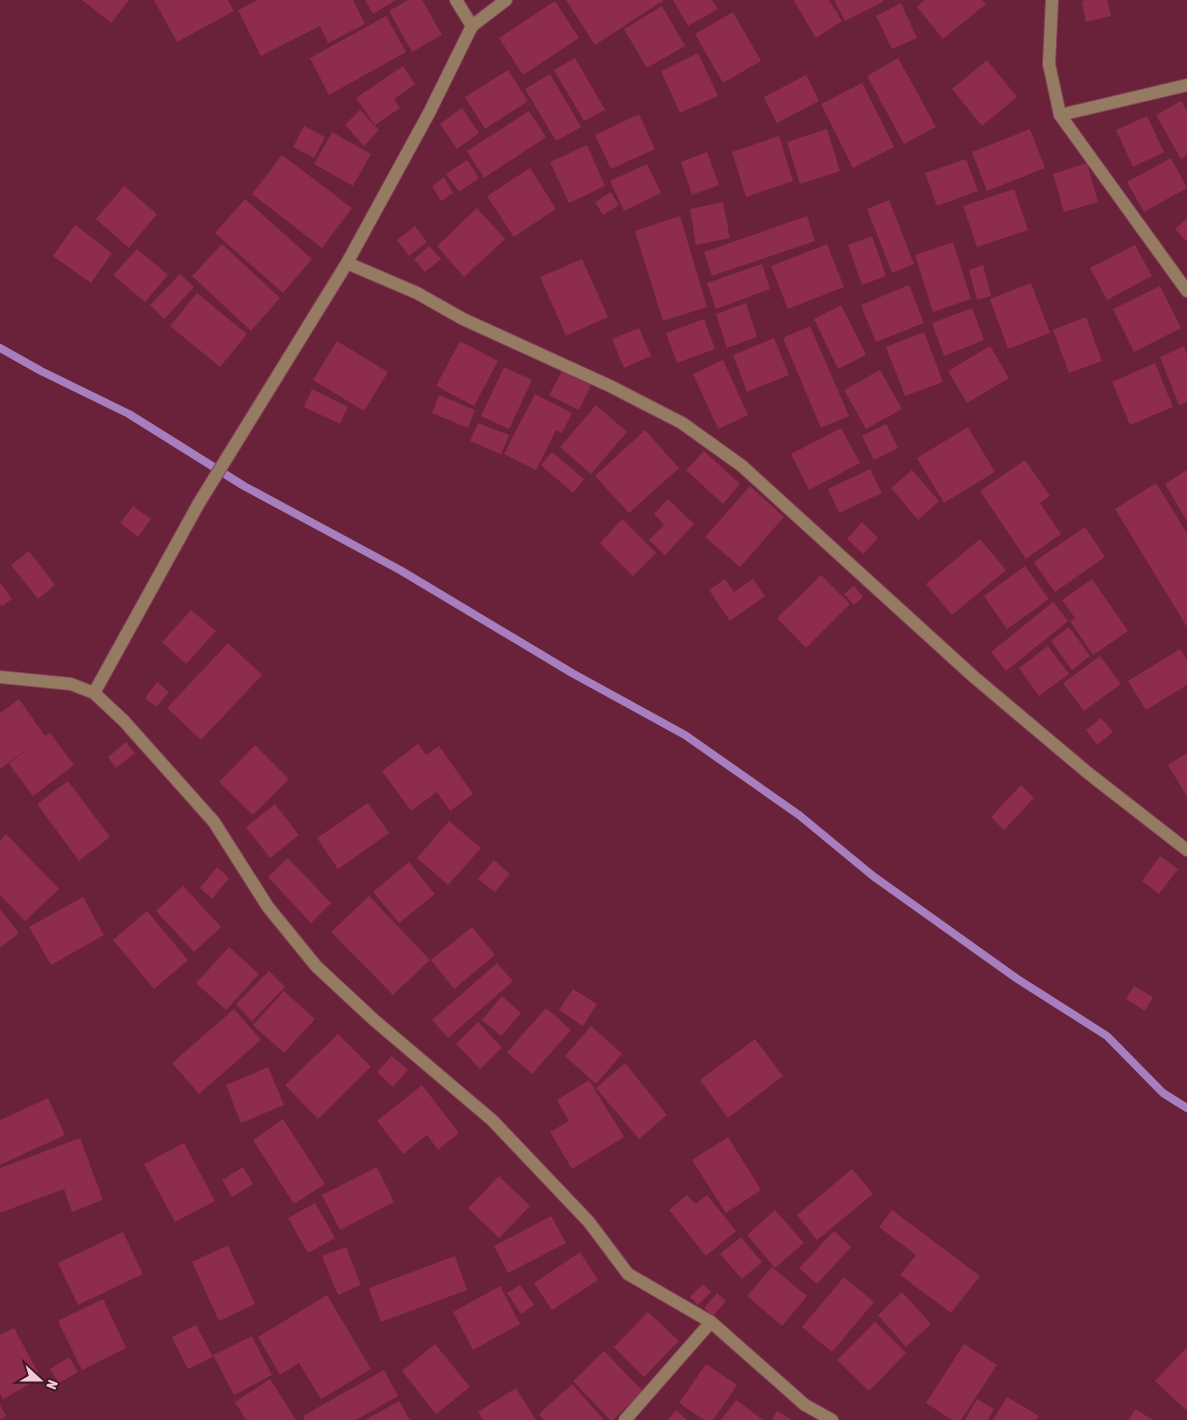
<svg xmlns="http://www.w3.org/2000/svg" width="1187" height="1420" viewBox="0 0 1187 1420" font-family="'Asap Condensed',sans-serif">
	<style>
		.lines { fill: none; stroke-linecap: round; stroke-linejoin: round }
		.stream { stroke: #a87fbe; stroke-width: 8 }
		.building { fill: #8d2c4d }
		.minor-casing { stroke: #864359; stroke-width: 14 }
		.minor { stroke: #967b63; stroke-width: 12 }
	</style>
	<rect width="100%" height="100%" fill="#6a213a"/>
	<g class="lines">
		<path class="stream" d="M0,348L41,371L129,414L244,486L400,570L572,673L685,735L799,815L873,876L1016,978L1107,1036L1163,1093L1187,1108"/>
	</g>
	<g class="building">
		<path d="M82,0H129L111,23Z"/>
		<path d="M154,0H228L234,11L177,42Z"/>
		<path d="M258,0H353L365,24L328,43L320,26L261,56L238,10Z"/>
		<path d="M365,0H396L373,14Z"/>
		<path d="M408,0H422L442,35L412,52L389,11Z"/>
		<path d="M566,0H664L595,45Z"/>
		<path d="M673,0H712L718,9L688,26Z"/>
		<path d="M795,0H829L842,21L816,38L794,1Z"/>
		<path d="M834,0H882L883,2L845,21Z"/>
		<path d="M925,0H982L986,4L943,39L917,7Z"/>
		<path d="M1087,0H1107L1111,16L1086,22L1082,1Z"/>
		<path d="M555,1L579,38L523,75L499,38Z"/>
		<path d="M901,3L917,38L892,49L876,16Z"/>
		<path d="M662,6L685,46L647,68L624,29Z"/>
		<path d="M733,12L761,61L723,83L695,34Z"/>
		<path d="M386,16L406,52L329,95L310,58Z"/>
		<path d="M698,53L718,96L680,113L661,71Z"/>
		<path d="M575,58L605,110L584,121L554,70Z"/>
		<path d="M898,58L936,127L904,144L867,76Z"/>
		<path d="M987,60L1017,97L982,126L952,89Z"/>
		<path d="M403,66L415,84L394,99L400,108L375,125L356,98Z"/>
		<path d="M508,70L528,101L485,129L465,97Z"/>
		<path d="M550,74L581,127L556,141L525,89Z"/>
		<path d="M806,75L819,101L777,123L764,97Z"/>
		<path d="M862,83L894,147L853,168L821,104Z"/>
		<path d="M1181,101L1187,111V155L1181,159L1156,115Z"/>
		<path d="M462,108L479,133L457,149L440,124Z"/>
		<path d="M360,110L379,130L364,146L345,125Z"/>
		<path d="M529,111L546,137L484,178L467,151Z"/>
		<path d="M639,114L655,149L611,169L595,135Z"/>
		<path d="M1147,116L1164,152L1133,167L1116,130Z"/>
		<path d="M304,126L325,137L314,158L293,147Z"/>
		<path d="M827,129L840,171L800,184L787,142Z"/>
		<path d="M1030,129L1045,168L987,191L972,152Z"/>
		<path d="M332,132L371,154L353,186L314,164Z"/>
		<path d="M779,136L793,181L746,197L732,152Z"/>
		<path d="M587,145L605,186L569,203L550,162Z"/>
		<path d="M707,152L719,185L692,195L681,162Z"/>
		<path d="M282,155L352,208L322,248L252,194Z"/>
		<path d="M1171,158L1187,188L1144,212L1127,182Z"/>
		<path d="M966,159L978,191L937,206L925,173Z"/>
		<path d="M467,160L479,178L459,192L446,174Z"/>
		<path d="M1087,163L1098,202L1064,212L1053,174Z"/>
		<path d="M647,164L661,193L624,211L610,181Z"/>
		<path d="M530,168L556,209L514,237L487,196Z"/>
		<path d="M444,177L453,193L441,201L432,186Z"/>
		<path d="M124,186L157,214L129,248L96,219Z"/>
		<path d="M1014,189L1028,230L977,247L963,206Z"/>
		<path d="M611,192L619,205L603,215L595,202Z"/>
		<path d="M245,199L312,259L283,293L215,233Z"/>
		<path d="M889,200L914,264L892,273L867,209Z"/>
		<path d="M723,202L730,238L696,245L690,209Z"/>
		<path d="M477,208L505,239L464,277L437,246Z"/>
		<path d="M680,216L707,307L663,321L635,231Z"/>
		<path d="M807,216L815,241L712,276L704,252Z"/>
		<path d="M1187,218V242L1175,229Z"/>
		<path d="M75,225L112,253L91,283L53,256Z"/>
		<path d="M415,226L427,242L409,256L397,240Z"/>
		<path d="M872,236L886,276L862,285L848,245Z"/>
		<path d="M953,242L971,299L933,312L915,255Z"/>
		<path d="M222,244L280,298L251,331L192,276Z"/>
		<path d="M827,244L844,287L788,309L771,266Z"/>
		<path d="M1135,245L1152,276L1107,300L1090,268Z"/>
		<path d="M429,246L441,259L425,272L414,259Z"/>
		<path d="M137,249L168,275L145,302L113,275Z"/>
		<path d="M582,259L608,317L566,336L540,277Z"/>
		<path d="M762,264L770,289L716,309L707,283Z"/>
		<path d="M983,265L991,296L977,300L969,270Z"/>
		<path d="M180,274L194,287L164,319L150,305Z"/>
		<path d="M1031,283L1050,333L1008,349L990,299Z"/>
		<path d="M909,285L924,323L876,342L861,305Z"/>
		<path d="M1160,286L1181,328L1134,352L1113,309Z"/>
		<path d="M197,293L247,334L220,367L170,326Z"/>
		<path d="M746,303L757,337L727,348L716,314Z"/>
		<path d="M841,305L866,355L838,369L814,319Z"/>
		<path d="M972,308L984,340L944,356L932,323Z"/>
		<path d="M1086,317L1102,361L1069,373L1053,330Z"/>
		<path d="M704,319L715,349L677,363L666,333Z"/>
		<path d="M810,326L849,416L821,428L783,338Z"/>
		<path d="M639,328L651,356L624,368L612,339Z"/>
		<path d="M924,332L943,382L905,396L886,347Z"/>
		<path d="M774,338L789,375L747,392L733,355Z"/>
		<path d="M337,341L388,372L364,411L313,380Z"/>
		<path d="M460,341L498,361L474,406L436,386Z"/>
		<path d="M990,346L1009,378L967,403L948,371Z"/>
		<path d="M1184,346L1187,354V402L1179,405L1160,357Z"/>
		<path d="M723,360L748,415L718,429L693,374Z"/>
		<path d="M1155,363L1173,407L1130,425L1112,382Z"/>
		<path d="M504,367L532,380L509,429L481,416Z"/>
		<path d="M880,370L902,409L866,429L844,390Z"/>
		<path d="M562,371L591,385L579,410L549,395Z"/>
		<path d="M312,389L348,407L340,424L304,407Z"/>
		<path d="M535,394L572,413L562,433L556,430L536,470L504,454Z"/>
		<path d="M439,395L475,410L468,428L432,413Z"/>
		<path d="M596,405L627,432L591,474L560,447Z"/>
		<path d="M478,423L509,435L501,454L470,441Z"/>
		<path d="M886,424L898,448L874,460L862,436Z"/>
		<path d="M968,427L995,472L944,503L917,458Z"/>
		<path d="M841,428L860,463L809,490L791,454Z"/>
		<path d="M645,430L679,468L629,513L595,476Z"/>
		<path d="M704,451L740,484L723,504L686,470Z"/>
		<path d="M552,452L584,479L573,493L541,465Z"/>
		<path d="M1025,460L1050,496L1040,503L1061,534L1026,559L980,491Z"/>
		<path d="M870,469L882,493L839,513L828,489Z"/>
		<path d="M912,470L939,501L918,520L891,488Z"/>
		<path d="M1187,470V521L1165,484Z"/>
		<path d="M1156,483L1187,533V627L1115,509Z"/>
		<path d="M750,486L784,517L740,567L705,537Z"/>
		<path d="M668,499L694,524L665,555L649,540L664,525L654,514Z"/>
		<path d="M133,506L151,519L138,537L120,523Z"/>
		<path d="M622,519L656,553L633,576L600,543Z"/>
		<path d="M862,522L878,538L863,554L847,539Z"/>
		<path d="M1085,527L1105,557L1055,592L1034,562Z"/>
		<path d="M980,539L1006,570L952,615L926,584Z"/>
		<path d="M29,551L55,585L38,599L11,565Z"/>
		<path d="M1025,566L1049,599L1007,629L984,596Z"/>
		<path d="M821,575L850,604L806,648L777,618Z"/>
		<path d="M725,579L734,592L753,579L765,596L730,621L709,590Z"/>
		<path d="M1092,579L1128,631L1093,655L1070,621L1075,618L1062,600Z"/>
		<path d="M0,582L12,599L2,606L0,604Z"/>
		<path d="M854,586L863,597L854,605L844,594Z"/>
		<path d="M1053,602L1068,621L1006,671L991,652Z"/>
		<path d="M191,610L216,631L186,664L162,642Z"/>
		<path d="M1069,627L1090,656L1072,670L1051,641Z"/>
		<path d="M228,643L262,675L201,740L167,708Z"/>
		<path d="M1048,646L1069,674L1039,696L1019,668Z"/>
		<path d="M1180,649L1187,660V685L1146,710L1128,681Z"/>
		<path d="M1100,656L1121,684L1084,711L1063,683Z"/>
		<path d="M157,682L169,692L156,707L145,698Z"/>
		<path d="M19,699L45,736L50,733L74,765L33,796L9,764L26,750L0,769V713Z"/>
		<path d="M1101,718L1113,732L1097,745L1086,730Z"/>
		<path d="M126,742L135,753L116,768L108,757Z"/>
		<path d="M418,744L426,755L439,746L473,794L450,811L437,792L411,811L382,771Z"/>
		<path d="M255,745L289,779L253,815L219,782Z"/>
		<path d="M1187,753V797L1168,765Z"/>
		<path d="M68,781L110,837L79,861L37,804Z"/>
		<path d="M1021,785L1034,798L1004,830L991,817Z"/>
		<path d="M368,803L389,833L338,869L317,838Z"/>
		<path d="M275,804L299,835L270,858L246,827Z"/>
		<path d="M449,821L481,848L448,885L417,858Z"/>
		<path d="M6,834L59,889L25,921L0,895V841Z"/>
		<path d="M1160,856L1178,869L1159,894L1142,881Z"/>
		<path d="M288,858L331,903L311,923L268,877Z"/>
		<path d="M494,860L510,874L495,892L478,879Z"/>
		<path d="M409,862L435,894L399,923L373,892Z"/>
		<path d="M217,867L229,878L212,899L200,888Z"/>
		<path d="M183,886L221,927L194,952L156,911Z"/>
		<path d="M369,896L430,960L393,995L331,932Z"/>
		<path d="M83,897L104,935L51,965L29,927Z"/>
		<path d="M0,909L19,933L0,948Z"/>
		<path d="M147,911L188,960L154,989L113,940Z"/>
		<path d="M472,927L495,955L454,989L431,960Z"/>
		<path d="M229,947L259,974L226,1010L196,983Z"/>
		<path d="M497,963L513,981L448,1038L432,1020Z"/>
		<path d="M269,971L285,987L252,1021L236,1004Z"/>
		<path d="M1134,986L1153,997L1145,1011L1126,999Z"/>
		<path d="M573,989L597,1004L583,1026L559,1010Z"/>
		<path d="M284,991L315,1019L284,1053L253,1025Z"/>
		<path d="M502,996L521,1013L501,1036L482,1020Z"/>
		<path d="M546,1008L571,1030L532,1074L507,1052Z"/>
		<path d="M234,1009L261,1040L199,1094L172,1063Z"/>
		<path d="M478,1022L502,1048L480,1069L456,1044Z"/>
		<path d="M591,1026L622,1054L596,1084L565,1056Z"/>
		<path d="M338,1034L371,1067L318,1119L285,1085Z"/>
		<path d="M755,1039L783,1076L728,1118L700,1080Z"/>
		<path d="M392,1056L408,1070L393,1087L377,1072Z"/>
		<path d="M625,1063L667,1115L639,1139L596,1088Z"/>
		<path d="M268,1067L284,1105L241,1123L226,1085Z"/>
		<path d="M589,1080L624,1137L572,1169L550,1132L569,1121L557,1100Z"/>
		<path d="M422,1085L459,1133L438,1150L427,1135L403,1154L377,1121Z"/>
		<path d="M48,1098L65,1135L0,1165V1120Z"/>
		<path d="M283,1119L325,1184L294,1204L253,1140Z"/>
		<path d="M728,1137L761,1190L726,1213L692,1160Z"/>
		<path d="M80,1138L103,1200L72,1212L64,1189L0,1213V1168Z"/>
		<path d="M184,1143L215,1201L175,1222L144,1164Z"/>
		<path d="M243,1167L253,1184L232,1197L222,1180Z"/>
		<path d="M377,1167L394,1202L340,1230L322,1195Z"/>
		<path d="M852,1169L873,1194L817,1240L797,1215Z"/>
		<path d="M499,1176L530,1206L499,1238L468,1208Z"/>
		<path d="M687,1195L695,1204L707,1195L736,1231L706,1256L669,1210Z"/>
		<path d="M315,1203L335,1238L308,1253L288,1218Z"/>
		<path d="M775,1210L804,1243L775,1268L747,1235Z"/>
		<path d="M892,1210L980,1276L951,1313L900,1275L916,1255L879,1227Z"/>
		<path d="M551,1216L566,1243L508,1273L494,1246Z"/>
		<path d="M834,1231L851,1247L817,1284L799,1268Z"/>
		<path d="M123,1232L143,1274L78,1305L58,1263Z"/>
		<path d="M741,1237L762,1262L742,1279L720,1254Z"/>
		<path d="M228,1245L255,1304L219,1321L192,1262Z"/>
		<path d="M346,1247L361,1285L338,1295L322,1256Z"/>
		<path d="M580,1252L598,1280L552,1310L534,1283Z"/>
		<path d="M455,1256L467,1290L381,1322L369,1288Z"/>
		<path d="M772,1267L807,1296L782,1326L747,1296Z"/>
		<path d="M844,1277L874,1302L832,1352L802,1327Z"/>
		<path d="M703,1284L711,1292L698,1305L690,1297Z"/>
		<path d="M520,1285L534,1305L521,1314L507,1293Z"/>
		<path d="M500,1286L520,1324L473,1350L453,1312Z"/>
		<path d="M902,1292L931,1324L906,1347L878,1315Z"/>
		<path d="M717,1293L726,1301L713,1316L704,1308Z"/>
		<path d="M327,1295L371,1369L321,1399L299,1363L280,1375L258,1337Z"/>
		<path d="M103,1299L126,1348L82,1370L58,1321Z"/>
		<path d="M648,1312L679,1341L644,1377L614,1347Z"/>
		<path d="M875,1322L906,1353L869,1391L837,1360Z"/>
		<path d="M196,1325L213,1357L188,1369L172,1337Z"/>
		<path d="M14,1328L41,1378L3,1399L0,1393V1335Z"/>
		<path d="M252,1336L272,1375L234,1395L213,1355Z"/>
		<path d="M435,1344L470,1387L436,1414L402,1371Z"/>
		<path d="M964,1344L997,1365L961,1420H952L926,1403Z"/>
		<path d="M1187,1347V1411L1155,1381Z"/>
		<path d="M604,1351L643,1391L613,1420H610L573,1381Z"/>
		<path d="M69,1357L78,1372L59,1383L50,1369Z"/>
		<path d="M706,1364L737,1385L713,1420H704L679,1403Z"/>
		<path d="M384,1370L398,1396L356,1420H305L303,1416Z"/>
		<path d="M270,1379L296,1420H246L235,1402Z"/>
		<path d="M572,1384L604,1420H544L539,1414Z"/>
		<path d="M516,1388L536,1420H483L478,1412Z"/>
		<path d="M1007,1397L1039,1416L1036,1420H993Z"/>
		<path d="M977,1399L994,1409L988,1420H965Z"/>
		<path d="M736,1400L763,1420H721Z"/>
		<path d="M399,1401L410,1420H365Z"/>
		<path d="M0,1405L6,1416L0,1420Z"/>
		<path d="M1135,1409L1153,1420H1129Z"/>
		<path d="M676,1410L687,1420H668Z"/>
		<path d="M777,1411L792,1420H772Z"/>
	</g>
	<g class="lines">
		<g class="minor-casing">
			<g id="minor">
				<path d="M456,0L472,26"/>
				<path d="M1052,0L1049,64L1060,115L1187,291"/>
				<path d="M1060,115L1187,85"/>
				<path d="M347,263L417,293L463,319L610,386L682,423L742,466L974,677L1088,773L1187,850"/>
				<path d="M0,677L71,684L94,693L124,721L214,822L268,907L316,966L374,1020L492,1120L589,1222L628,1274L711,1322L805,1405L832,1420"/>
				<path d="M94,693L199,503L347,263L429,113L472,26L506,0"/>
				<path d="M625,1420L711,1322"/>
			</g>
		</g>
		<use href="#minor" class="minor"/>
	</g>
	<g transform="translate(40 1380) rotate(111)" stroke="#3b1a24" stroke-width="4" paint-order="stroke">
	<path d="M0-4L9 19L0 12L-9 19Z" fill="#f6c9d3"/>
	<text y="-8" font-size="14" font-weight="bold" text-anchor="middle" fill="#f6c9d3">N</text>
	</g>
</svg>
